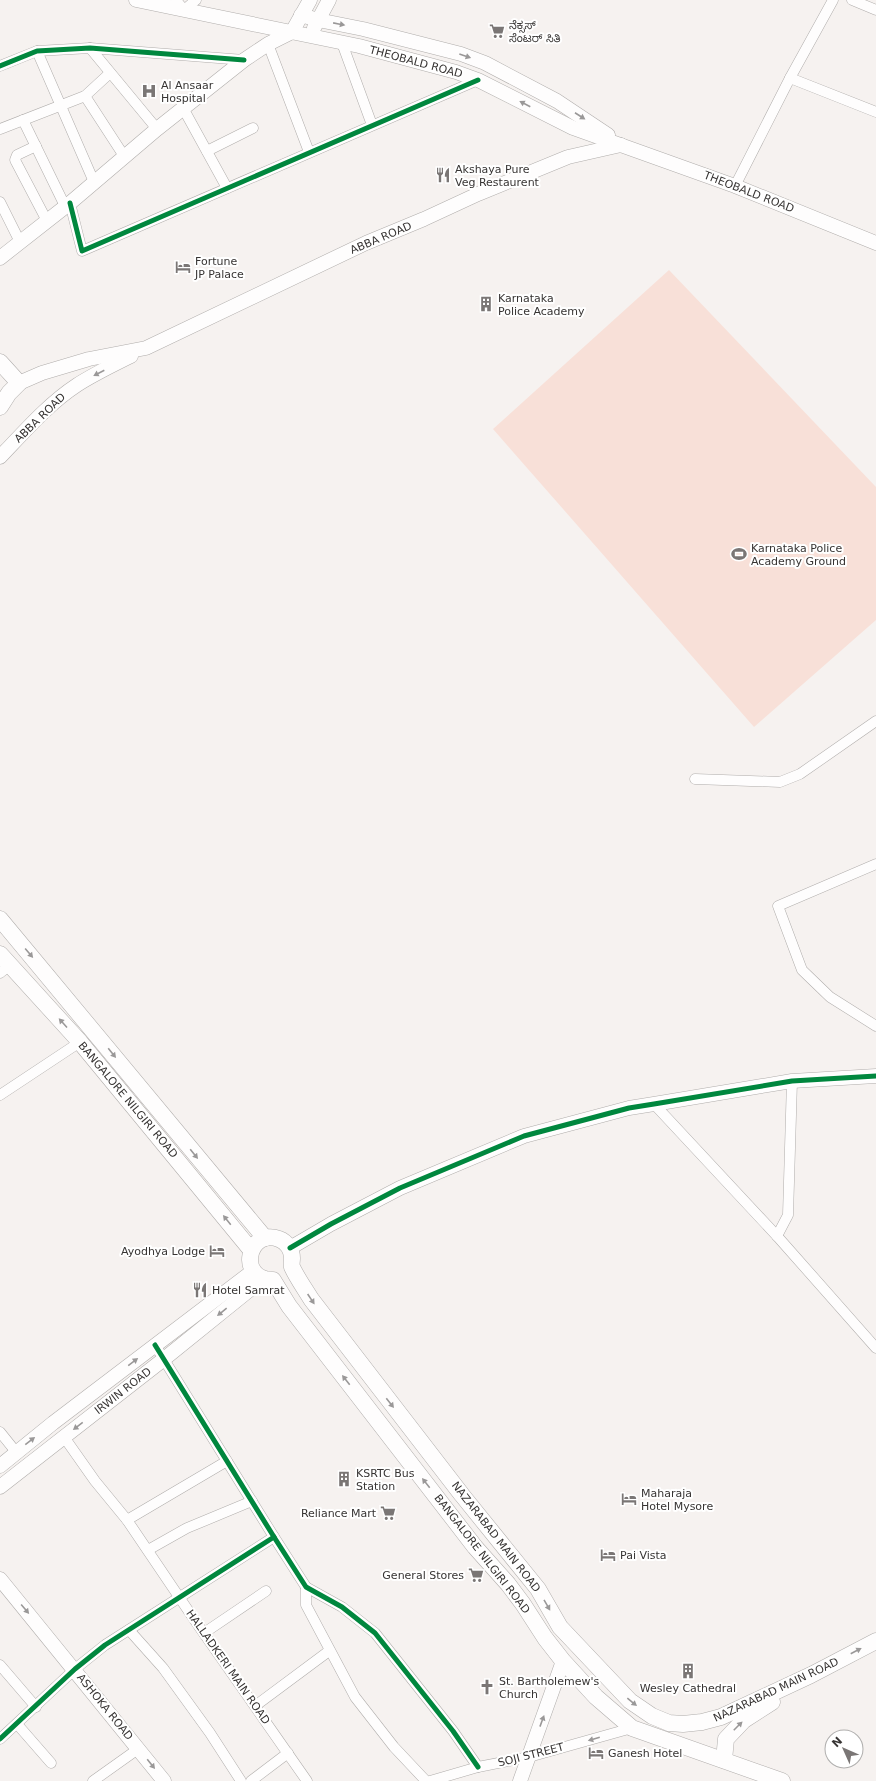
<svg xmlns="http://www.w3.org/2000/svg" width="876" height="1781" viewBox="0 0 876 1781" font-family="'DejaVu Sans','Noto Sans Kannada',sans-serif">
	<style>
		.green { fill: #f8e0d8 }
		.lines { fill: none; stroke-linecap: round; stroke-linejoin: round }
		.street-casing { stroke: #b0adab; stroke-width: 11 }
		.secondary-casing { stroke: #b0adab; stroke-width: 15 }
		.primary-casing { stroke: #b0adab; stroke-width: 17 }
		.street { stroke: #fefdfd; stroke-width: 10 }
		.secondary { stroke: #fefdfd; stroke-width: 14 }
		.primary { stroke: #fefdfd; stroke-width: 16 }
		.cycleway-casing { stroke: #fff; stroke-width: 8 }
		.cycleway { stroke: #00873e; stroke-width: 5 }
		.oneway { fill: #9a9898 }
		.labels { text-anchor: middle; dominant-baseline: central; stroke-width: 4; stroke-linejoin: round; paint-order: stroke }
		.poi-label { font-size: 11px; fill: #373433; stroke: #fff; text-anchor: start }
		.street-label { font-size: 11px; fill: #373433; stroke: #fff }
	</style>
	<rect width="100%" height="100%" fill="#f6f2f0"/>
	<path class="green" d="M669,270L876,487V620L754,727L493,429Z"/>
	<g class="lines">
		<g class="street-casing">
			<g id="street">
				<path d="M176,0L184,10L196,0"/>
				<path d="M852,0L876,10"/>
				<path d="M342,43L372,125"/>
				<path d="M268,44L309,152"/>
				<path d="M90,48L157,129"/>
				<path d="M37,51L94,182"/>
				<path d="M0,66L37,51L90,48L244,60"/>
				<path d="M790,78L876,112"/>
				<path d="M85,96L124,156"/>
				<path d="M183,108L227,188"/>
				<path d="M23,120L65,206"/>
				<path d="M0,129L85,96L110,73"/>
				<path d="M36,146L17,155L15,160L47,221"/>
				<path d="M207,151L253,128"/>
				<path d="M735,186L790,78L833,0"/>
				<path d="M0,202L20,242"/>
				<path d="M70,203L82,251L478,80"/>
				<path d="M695,779L780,782L800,774L876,721"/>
				<path d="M876,864L778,906L802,970L830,997L876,1026"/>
				<path d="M0,973L10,965"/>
				<path d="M0,1095L80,1042"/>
				<path d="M654,1104L777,1236L876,1348"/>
				<path d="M777,1236L788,1215L792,1081"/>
				<path d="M155,1345L274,1537L306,1587L342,1607L375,1633L453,1731L478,1767"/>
				<path d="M0,1432L16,1452"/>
				<path d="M64,1437L95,1481L127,1520L198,1625L307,1781"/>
				<path d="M127,1520L227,1461"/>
				<path d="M148,1550L187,1528L252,1501"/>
				<path d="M306,1587V1605L355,1697L394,1747L426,1781"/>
				<path d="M129,1630L163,1668L210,1733L241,1781"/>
				<path d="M204,1633L266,1591"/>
				<path d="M0,1665L36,1707"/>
				<path d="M255,1706L329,1651"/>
				<path d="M17,1724L51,1763"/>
				<path d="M0,1739L75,1669L105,1645L274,1537"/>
				<path d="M93,1781L138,1749"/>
				<path d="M251,1781L288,1753"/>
				<path d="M430,1781L478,1767L529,1757L632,1728"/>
			</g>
		</g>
		<g class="secondary-casing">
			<g id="secondary">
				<path d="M136,0L359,46L456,72L478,80L573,128L735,186L876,243"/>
				<path d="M301,15L318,20L363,29L461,54L485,63L557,101L608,135"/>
				<path d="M314,28L329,0"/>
				<path d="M0,258L70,203L157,129L244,60L268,44L292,32L310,0"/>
				<path d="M19,383L42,373L89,359L146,348L366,243L424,219L478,194L568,157L621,145"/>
				<path d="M0,457C24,432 48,404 77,385C94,374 113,365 131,356"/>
				<path d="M290,1248L331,1224L400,1188L524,1136L629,1108L654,1104L792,1081L876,1076"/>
				<path d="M0,1466L53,1423L253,1271"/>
				<path d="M0,1487L164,1359L263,1279"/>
				<path d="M0,1579L164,1781"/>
				<path d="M520,1781L563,1661"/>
			</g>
		</g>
		<g class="primary-casing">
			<g id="primary">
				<path d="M0,362L19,383L9,393L0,407"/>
				<path d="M0,919L265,1238"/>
				<path d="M0,954L80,1042L251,1250"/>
				<path d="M724,1760L726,1739L744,1720L772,1702"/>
				<path d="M782,1781L632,1728L596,1697L563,1661L545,1638L523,1604L508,1584L475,1547L289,1306L273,1280C236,1280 248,1227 279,1239C287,1242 292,1250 292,1258C292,1262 291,1264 292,1267C297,1278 305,1289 311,1299L462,1495L538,1589L560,1627L630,1701L652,1716L669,1723L683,1724L702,1722L721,1717L811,1675L876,1641"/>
			</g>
		</g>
		<use href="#street" class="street"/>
		<use href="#secondary" class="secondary"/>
		<use href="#primary" class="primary"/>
		<g class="cycleway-casing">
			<g id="cycleway">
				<path d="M0,66L37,51L90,48L244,60"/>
				<path d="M70,203L82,251L478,80"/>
				<path d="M290,1248L331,1224L400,1188L524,1136L629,1108L654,1104L792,1081L876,1076"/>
				<path d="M155,1345L274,1537L306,1587L342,1607L375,1633L453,1731L478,1767"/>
				<path d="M0,1739L75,1669L105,1645L274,1537"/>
			</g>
		</g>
		<use href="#cycleway" class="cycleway"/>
	</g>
	<defs><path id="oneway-solid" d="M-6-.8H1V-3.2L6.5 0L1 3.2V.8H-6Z"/></defs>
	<g class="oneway">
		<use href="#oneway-solid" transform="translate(339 24) rotate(11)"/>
		<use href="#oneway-solid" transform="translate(465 56) rotate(19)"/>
		<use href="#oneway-solid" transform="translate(525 104) rotate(-152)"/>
		<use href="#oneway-solid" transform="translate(580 116) rotate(33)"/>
		<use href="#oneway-solid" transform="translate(99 373) rotate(153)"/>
		<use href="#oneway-solid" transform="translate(29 953) rotate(50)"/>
		<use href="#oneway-solid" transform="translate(63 1023) rotate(-132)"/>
		<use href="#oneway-solid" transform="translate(112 1053) rotate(51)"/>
		<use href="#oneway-solid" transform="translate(194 1154) rotate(51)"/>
		<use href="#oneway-solid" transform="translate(227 1220) rotate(-129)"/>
		<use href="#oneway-solid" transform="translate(311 1299) rotate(56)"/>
		<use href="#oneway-solid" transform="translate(222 1312) rotate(141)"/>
		<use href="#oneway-solid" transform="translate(133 1362) rotate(-37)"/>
		<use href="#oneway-solid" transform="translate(346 1380) rotate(-128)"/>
		<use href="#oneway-solid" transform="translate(390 1403) rotate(52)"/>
		<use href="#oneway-solid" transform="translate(78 1426) rotate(142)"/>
		<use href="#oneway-solid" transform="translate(30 1441) rotate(-38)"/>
		<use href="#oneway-solid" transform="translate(426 1483) rotate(-128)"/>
		<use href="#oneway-solid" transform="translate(547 1605) rotate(60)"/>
		<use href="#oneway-solid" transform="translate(25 1609) rotate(50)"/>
		<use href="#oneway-solid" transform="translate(856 1651) rotate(-28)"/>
		<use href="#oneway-solid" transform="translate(632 1702) rotate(39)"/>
		<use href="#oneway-solid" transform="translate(542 1721) rotate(-70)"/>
		<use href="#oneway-solid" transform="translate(738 1726) rotate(-45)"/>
		<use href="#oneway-solid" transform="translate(594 1739) rotate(164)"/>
		<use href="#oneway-solid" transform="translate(151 1764) rotate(51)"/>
	</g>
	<defs>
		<g id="supermarket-bare" transform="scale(1.2)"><path d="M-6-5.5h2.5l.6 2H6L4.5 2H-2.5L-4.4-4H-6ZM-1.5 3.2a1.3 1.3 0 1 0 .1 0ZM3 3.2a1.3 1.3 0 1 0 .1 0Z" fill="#7a7675" stroke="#fff" stroke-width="2.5" paint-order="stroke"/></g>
		<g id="hospital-bare" transform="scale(1.2)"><path d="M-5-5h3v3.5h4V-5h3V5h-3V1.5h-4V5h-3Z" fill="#7a7675" stroke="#fff" stroke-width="2.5" paint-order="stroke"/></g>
		<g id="restaurant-bare" transform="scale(1.2)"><path d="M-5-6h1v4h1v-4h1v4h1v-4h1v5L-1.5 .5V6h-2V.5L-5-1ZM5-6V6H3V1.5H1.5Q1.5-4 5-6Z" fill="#7a7675" stroke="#fff" stroke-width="2.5" paint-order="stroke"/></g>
		<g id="hotel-bare" transform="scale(1.2)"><path d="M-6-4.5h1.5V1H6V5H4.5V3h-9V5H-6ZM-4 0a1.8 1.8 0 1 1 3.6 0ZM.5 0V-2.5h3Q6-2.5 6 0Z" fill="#7a7675" stroke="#fff" stroke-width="2.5" paint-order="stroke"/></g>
		<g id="building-bare" transform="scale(1.2)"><path d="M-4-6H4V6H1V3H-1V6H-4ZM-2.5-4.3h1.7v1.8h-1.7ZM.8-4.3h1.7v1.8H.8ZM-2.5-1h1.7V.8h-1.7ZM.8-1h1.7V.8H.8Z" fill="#7a7675" stroke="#fff" stroke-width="2.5" paint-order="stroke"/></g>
		<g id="stadium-bare" transform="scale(1.2)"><path d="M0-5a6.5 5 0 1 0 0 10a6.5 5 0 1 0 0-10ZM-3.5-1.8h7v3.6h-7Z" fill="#7a7675" stroke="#fff" stroke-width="2.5" paint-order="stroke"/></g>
		<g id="church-bare" transform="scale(1.2)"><path d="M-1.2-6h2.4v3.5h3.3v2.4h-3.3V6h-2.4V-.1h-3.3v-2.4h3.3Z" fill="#7a7675" stroke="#fff" stroke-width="2.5" paint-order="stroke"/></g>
	</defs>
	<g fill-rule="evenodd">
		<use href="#supermarket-bare" x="497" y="31"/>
		<use href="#hospital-bare" x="149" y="91"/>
		<use href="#restaurant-bare" x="443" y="175"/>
		<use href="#hotel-bare" x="183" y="267"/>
		<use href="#building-bare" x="486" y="304"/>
		<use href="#stadium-bare" x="739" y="554"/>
		<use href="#hotel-bare" x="217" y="1251"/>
		<use href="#restaurant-bare" x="200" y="1290"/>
		<use href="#building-bare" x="344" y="1479"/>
		<use href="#hotel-bare" x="629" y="1499"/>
		<use href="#supermarket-bare" x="388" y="1513"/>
		<use href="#hotel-bare" x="608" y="1555"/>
		<use href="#supermarket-bare" x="476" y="1575"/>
		<use href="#building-bare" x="688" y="1671"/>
		<use href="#church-bare" x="487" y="1687"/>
		<use href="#hotel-bare" x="596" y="1753"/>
	</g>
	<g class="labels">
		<g class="poi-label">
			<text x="509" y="25">ನೆಕ್ಸಸ್<tspan x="509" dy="13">ಸೆಂಟರ್ ಸಿತಿ</tspan></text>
			<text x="161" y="85">Al Ansaar<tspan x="161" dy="13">Hospital</tspan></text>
			<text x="455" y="169">Akshaya Pure<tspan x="455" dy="13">Veg Restaurent</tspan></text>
			<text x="195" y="261">Fortune<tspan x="195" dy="13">JP Palace</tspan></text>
			<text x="498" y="298">Karnataka<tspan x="498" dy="13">Police Academy</tspan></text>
			<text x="751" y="548">Karnataka Police<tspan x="751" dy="13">Academy Ground</tspan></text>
			<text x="205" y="1251" text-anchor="end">Ayodhya Lodge</text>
			<text x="212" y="1290">Hotel Samrat</text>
			<text x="356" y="1473">KSRTC Bus<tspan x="356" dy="13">Station</tspan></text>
			<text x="641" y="1493">Maharaja<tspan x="641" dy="13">Hotel Mysore</tspan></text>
			<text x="376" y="1513" text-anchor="end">Reliance Mart</text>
			<text x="620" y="1555">Pai Vista</text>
			<text x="464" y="1575" text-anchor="end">General Stores</text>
			<text x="499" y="1681">St. Bartholemew's<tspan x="499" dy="13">Church</tspan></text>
			<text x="688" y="1688" text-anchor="middle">Wesley Cathedral</text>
			<text x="608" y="1753">Ganesh Hotel</text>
		</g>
		<g class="street-label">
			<text transform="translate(416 62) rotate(15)">THEOBALD ROAD</text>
			<text transform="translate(749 192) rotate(21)">THEOBALD ROAD</text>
			<text transform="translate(381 238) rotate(-23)">ABBA ROAD</text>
			<text transform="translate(40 418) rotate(-44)">ABBA ROAD</text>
			<text transform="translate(128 1100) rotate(50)">BANGALORE NILGIRI ROAD</text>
			<text transform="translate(123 1391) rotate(-38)">IRWIN ROAD</text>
			<text transform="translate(496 1537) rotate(52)">NAZARABAD MAIN ROAD</text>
			<text transform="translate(482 1554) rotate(52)">BANGALORE NILGIRI ROAD</text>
			<text transform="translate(228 1667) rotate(55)">HALLADKERI MAIN ROAD</text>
			<text transform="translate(776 1690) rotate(-25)">NAZARABAD MAIN ROAD</text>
			<text transform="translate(105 1707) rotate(51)">ASHOKA ROAD</text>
			<text transform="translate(531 1755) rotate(-14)">SOJI STREET</text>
		</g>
	</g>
	<g transform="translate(844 1749) rotate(315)"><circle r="19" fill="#ffffff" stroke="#afaead"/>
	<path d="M0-3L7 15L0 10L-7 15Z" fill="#7a7675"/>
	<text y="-6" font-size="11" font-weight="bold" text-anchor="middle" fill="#373433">N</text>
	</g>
</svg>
